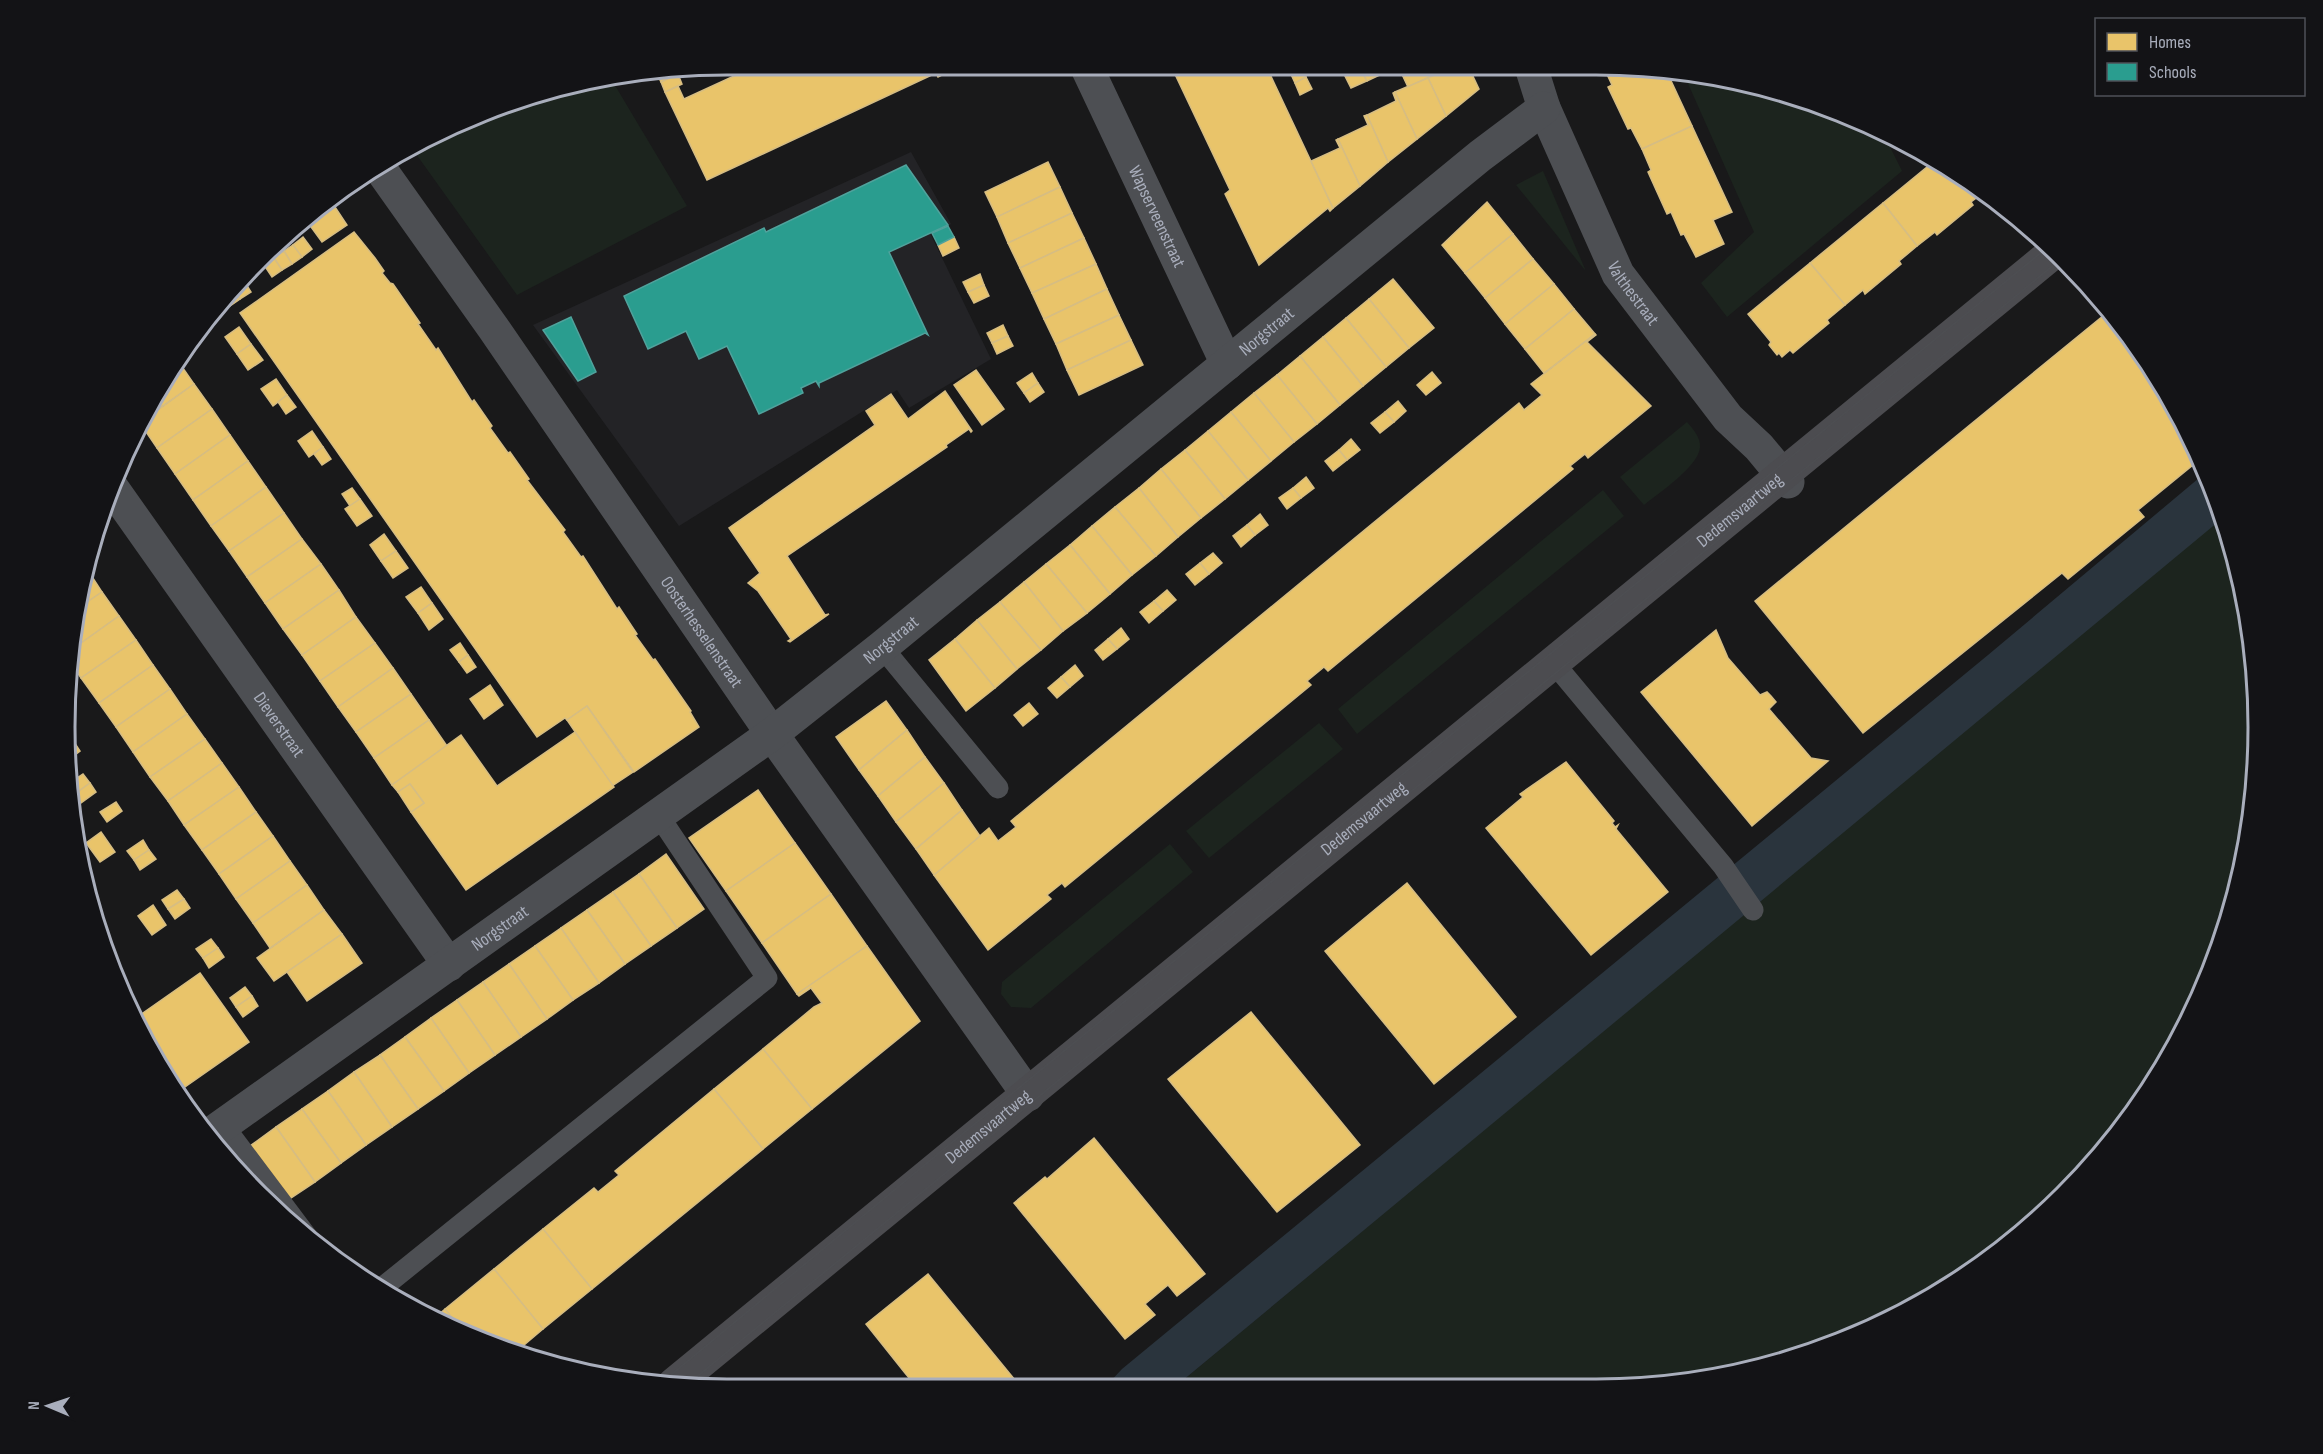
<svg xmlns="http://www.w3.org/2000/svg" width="2323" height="1454" viewBox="0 0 2323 1454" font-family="'Sofia Sans Condensed',sans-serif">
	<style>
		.built { fill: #232326 }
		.green { fill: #1c241e }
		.water { fill: #2a343d }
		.homes { fill: #e9c46a; stroke: #d6bd83; stroke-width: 1.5 }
		.schools { fill: #2a9d8f; stroke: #50a29c; stroke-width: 1.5 }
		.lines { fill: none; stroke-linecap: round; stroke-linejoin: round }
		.lane { stroke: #4d4f53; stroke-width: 21 }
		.street { stroke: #4d4f53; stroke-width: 33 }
		.secondary { stroke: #4c4c50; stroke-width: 33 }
		.tram { stroke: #4d4e52; stroke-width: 1.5 }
		.labels { text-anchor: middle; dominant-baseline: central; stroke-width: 6; stroke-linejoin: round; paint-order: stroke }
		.street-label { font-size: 18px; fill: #a9aebc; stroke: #131316 }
		.rim { fill: none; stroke: #a9aebc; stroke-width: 3 }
	</style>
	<rect width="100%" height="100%" fill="#19191a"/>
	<path class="built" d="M911,152L951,224L931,235L991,359L909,408L897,390L679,526L533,325Z"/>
	<g class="green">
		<path d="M1682,70L1849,115L1884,135L1902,171L1727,317L1701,283L1754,232Z"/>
		<path d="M610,77L687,206L517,295L411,147L434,133L514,100Z"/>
		<path d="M1543,171L1585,269V270L1516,185Z"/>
		<path d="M1687,422C1693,429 1701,438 1700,447C1699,466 1659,493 1644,505L1620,477Z"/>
		<path d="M1603,490L1624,516L1357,734L1338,709Z"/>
		<path d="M2224,515L2253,640L2257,770L2236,898L2190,1020L2122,1130L2033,1225L1927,1301L1768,1367L1640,1388L1176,1386Z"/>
		<path d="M1319,723L1343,749L1209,858L1186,831Z"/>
		<path d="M1170,844L1193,872L1031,1008L1011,1007L1001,994L1002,982Z"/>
	</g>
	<path class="water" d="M2205,473L2224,517L1176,1386H1106L1122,1369L1988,655Z"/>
	<g class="homes">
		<path d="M660,70H676L678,74L661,82L656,72Z"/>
		<path d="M747,70H952L938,77L936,73L707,180L665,92L678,86L684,99Z"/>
		<path d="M1173,70H1268L1333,208L1330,211L1328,208L1259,265L1225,194L1230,190Z"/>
		<path d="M1289,70H1303L1306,77L1295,83Z"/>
		<path d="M1358,70H1361L1367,81L1351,88L1345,76Z"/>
		<path d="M1361,70H1380L1382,74L1367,81Z"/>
		<path d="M1400,70H1444L1408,87Z"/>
		<path d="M1444,70H1470L1479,89L1446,116L1428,78Z"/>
		<path d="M1605,70H1666L1692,126L1642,149L1631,128L1628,129L1608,87L1612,85Z"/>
		<path d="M678,74L682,84L665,92L661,82Z"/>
		<path d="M1306,77L1312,89L1300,95L1295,83Z"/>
		<path d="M1428,78L1446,116L1417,139L1395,92Z"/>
		<path d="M1395,92L1417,139L1388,162L1367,115L1396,101L1393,93Z"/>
		<path d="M1367,115L1388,162L1360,186L1338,139L1368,125L1364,116Z"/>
		<path d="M1692,126L1732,212L1713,220L1724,244L1696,257L1684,234L1681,235L1671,212L1667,214L1648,172L1651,170L1642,149Z"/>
		<path d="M1338,139L1360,186L1333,208L1311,161L1340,148L1336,140Z"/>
		<path d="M1048,162L1060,187L997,217L985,192Z"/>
		<path d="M1932,163L1979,190L1977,191L1980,195L1971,202L1973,205L1937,235L1935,232L1917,246L1883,203Z"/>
		<path d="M1060,187L1072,213L1008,243L997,217Z"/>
		<path d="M329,198L347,225L322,242L306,220Z"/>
		<path d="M1487,202L1513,234L1465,273L1442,245Z"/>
		<path d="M1883,203L1917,246L1899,261L1901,264L1865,294L1863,290L1845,305L1810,263Z"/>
		<path d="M1072,213L1084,238L1020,268L1008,243Z"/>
		<path d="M354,232L375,258L384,271L382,273L390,283L393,284L420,323L418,324L436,350L438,348L472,402L474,400L492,426L490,428L508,453L510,452L529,479L527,480L565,530L563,532L581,557L583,556L617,609L619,607L637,634L635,635L653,660L655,659L691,711L690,712L699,727L634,772L587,706L567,720L565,718L537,737L240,313Z"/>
		<path d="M1513,234L1533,259L1485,298L1465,273Z"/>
		<path d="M303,237L312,249L302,257L293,245Z"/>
		<path d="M954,237L959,248L943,256L938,245Z"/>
		<path d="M1084,238L1096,264L1032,293L1020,268Z"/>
		<path d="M293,245L302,257L292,264L284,251Z"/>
		<path d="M284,251L292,264L282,270L274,258Z"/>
		<path d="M274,258L282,270L272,277L264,265Z"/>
		<path d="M1533,259L1554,284L1505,324L1485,298Z"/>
		<path d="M1810,263L1845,305L1827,320L1829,323L1793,353L1790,350L1782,357L1779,353L1777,355L1769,345L1771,342L1748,314Z"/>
		<path d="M1096,264L1107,289L1044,319L1032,293Z"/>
		<path d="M980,274L984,285L968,292L963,282Z"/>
		<path d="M1393,279L1434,328L1409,348L1369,299Z"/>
		<path d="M244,281L251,292L240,299L234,291Z"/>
		<path d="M1554,284L1574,309L1525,349L1505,324Z"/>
		<path d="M984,285L989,296L974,303L968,292Z"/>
		<path d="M1107,289L1119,315L1056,344L1044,319Z"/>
		<path d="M234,291L240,299L230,306L226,299Z"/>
		<path d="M1369,299L1409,348L1386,367L1346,318Z"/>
		<path d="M1574,309L1595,334L1544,373L1525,349Z"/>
		<path d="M2109,311L2170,395L2199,460L2138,510L2144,517L2068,579L2062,573L1863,733L1755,601Z"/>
		<path d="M1119,315L1131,340L1067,370L1056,344Z"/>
		<path d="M1346,318L1386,367L1363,386L1323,337Z"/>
		<path d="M1003,325L1008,336L992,343L987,333Z"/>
		<path d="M239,327L251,344L237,354L225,337Z"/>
		<path d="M1595,334L1596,335L1587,342L1651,406L1588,458L1585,454L1570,466L1573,469L1328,671L1324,667L1307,681L1311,685L1065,887L1062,883L1047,895L1051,899L988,950L934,875L989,828L998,841L1016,827L1011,821L1519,403L1524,410L1542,395L1531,384Z"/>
		<path d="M1008,336L1013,346L997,354L992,343Z"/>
		<path d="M1323,337L1363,386L1340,405L1300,356Z"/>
		<path d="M1131,340L1143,365L1079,395L1067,370Z"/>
		<path d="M251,344L263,360L248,370L237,354Z"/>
		<path d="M1300,356L1340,405L1317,424L1277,375Z"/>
		<path d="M178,361L194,384L141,421Z"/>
		<path d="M976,370L1004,409L982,425L954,385Z"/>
		<path d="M1432,372L1441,383L1426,395L1417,385Z"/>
		<path d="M1032,373L1038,383L1024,393L1017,383Z"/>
		<path d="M1277,375L1317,424L1294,442L1254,393Z"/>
		<path d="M276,379L287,395L273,406L261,389Z"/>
		<path d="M1038,383L1044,392L1030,402L1024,393Z"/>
		<path d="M194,384L212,409L157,448L140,423Z"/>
		<path d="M945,391L972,431L971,432L969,429L946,445L947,447L787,556L825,615L829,614L790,642L788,641L791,639L758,591L748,583L760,573L729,528L875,425L866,411L891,394L908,419Z"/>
		<path d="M1254,393L1294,442L1271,461L1231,412Z"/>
		<path d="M287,395L296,407L286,414L278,402Z"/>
		<path d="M1398,401L1406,411L1394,422L1385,412Z"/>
		<path d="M212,409L230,435L175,474L157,448Z"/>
		<path d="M1231,412L1271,461L1248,480L1208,431Z"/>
		<path d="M1385,412L1394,422L1380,433L1371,423Z"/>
		<path d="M312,431L323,447L309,457L298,441Z"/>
		<path d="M1208,431L1248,480L1225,499L1185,450Z"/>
		<path d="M230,435L248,461L193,500L175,474Z"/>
		<path d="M1351,439L1360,450L1347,460L1339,450Z"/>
		<path d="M323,447L331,459L322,465L314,454Z"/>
		<path d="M1185,450L1225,499L1201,518L1161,469Z"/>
		<path d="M1339,450L1347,460L1333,471L1325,461Z"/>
		<path d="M248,461L266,487L211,526L193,500Z"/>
		<path d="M1161,469L1201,518L1178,537L1139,488Z"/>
		<path d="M1306,477L1314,488L1301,498L1293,488Z"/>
		<path d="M266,487L284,513L229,551L211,526Z"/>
		<path d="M352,488L360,499L350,506L342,494Z"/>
		<path d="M1139,488L1178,537L1156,556L1115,507Z"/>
		<path d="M1293,488L1301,498L1287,509L1279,498Z"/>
		<path d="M360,499L372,516L357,526L345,509Z"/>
		<path d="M1115,507L1156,556L1132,575L1092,526Z"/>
		<path d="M284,513L302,539L247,577L229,551Z"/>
		<path d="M1260,514L1268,525L1255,535L1247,525Z"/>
		<path d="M1247,525L1255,535L1241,547L1233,536Z"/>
		<path d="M1092,526L1132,575L1110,594L1070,545Z"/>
		<path d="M384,534L396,551L381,561L370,545Z"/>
		<path d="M302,539L321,564L265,603L247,577Z"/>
		<path d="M1070,545L1110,594L1087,613L1046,564Z"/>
		<path d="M396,551L408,568L393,578L381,561Z"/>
		<path d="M1213,553L1222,563L1209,574L1200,563Z"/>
		<path d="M1200,563L1209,574L1195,585L1186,574Z"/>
		<path d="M321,564L339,590L283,629L265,603Z"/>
		<path d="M1046,564L1087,613L1063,631L1024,582Z"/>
		<path d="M87,569L102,592L77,609Z"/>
		<path d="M1024,582L1063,631L1041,650L1000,602Z"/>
		<path d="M421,587L432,603L418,613L406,597Z"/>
		<path d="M339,590L356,617L302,655L283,629Z"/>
		<path d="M1167,590L1176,600L1163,611L1154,601Z"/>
		<path d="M102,592L119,616L70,651L77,609Z"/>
		<path d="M1154,601L1163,611L1149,623L1140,612Z"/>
		<path d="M1000,602L1041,650L1017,669L977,620Z"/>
		<path d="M432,603L443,619L429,630L418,613Z"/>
		<path d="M119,616L136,640L81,678L69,660L70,651Z"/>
		<path d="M356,617L375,643L320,681L302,655Z"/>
		<path d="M977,620L1017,669L995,688L955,639Z"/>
		<path d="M1121,628L1129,639L1117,649L1108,639Z"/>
		<path d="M1716,630L1728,658L1760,695L1767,692L1771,696L1776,702L1769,709L1811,758L1828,761L1752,826L1641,692Z"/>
		<path d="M955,639L995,688L966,711L929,660Z"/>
		<path d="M1108,639L1117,649L1103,660L1095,650Z"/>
		<path d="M136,640L153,665L99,703L81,678Z"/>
		<path d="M375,643L393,668L338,707L320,681Z"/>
		<path d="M460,643L468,655L459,662L450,650Z"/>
		<path d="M468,655L476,667L467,673L459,662Z"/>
		<path d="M153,665L170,689L116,727L99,703Z"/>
		<path d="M1075,665L1083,676L1070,687L1061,677Z"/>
		<path d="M393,668L411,694L356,732L338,707Z"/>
		<path d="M1061,677L1070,687L1057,698L1048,688Z"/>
		<path d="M490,685L503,705L484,719L470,699Z"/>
		<path d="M170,689L187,714L133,752L116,727Z"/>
		<path d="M411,694L429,720L374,758L356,732Z"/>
		<path d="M886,701L907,730L859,770L836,737Z"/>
		<path d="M1029,703L1038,714L1023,726L1014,715Z"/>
		<path d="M587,706L633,772L612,786L567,720Z"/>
		<path d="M187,714L205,739L150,777L133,752Z"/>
		<path d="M429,720L447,746L392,785L374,758Z"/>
		<path d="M907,730L925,757L878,796L859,770Z"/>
		<path d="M575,732L614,787L466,890L411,812L424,803L410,784L398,792L392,785L461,735L497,786Z"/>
		<path d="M205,739L222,763L168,801L150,777Z"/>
		<path d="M74,742L80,751L67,761L66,748Z"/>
		<path d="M925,757L944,783L896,822L878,796Z"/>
		<path d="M1566,762L1614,821L1612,823L1615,827L1618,825L1616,829L1668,892L1591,955L1486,828L1523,797L1520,794Z"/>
		<path d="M222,763L239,787L184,825L168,801Z"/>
		<path d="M83,774L90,783L75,794L68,784Z"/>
		<path d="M90,783L96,792L81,803L75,794Z"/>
		<path d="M944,783L962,810L916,849L896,822Z"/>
		<path d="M410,784L424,803L411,812L398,792Z"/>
		<path d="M239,787L256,812L202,850L184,825Z"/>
		<path d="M758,790L795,843L726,891L689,838Z"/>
		<path d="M116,802L122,811L107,822L100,812Z"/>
		<path d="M962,810L980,836L934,875L916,849Z"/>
		<path d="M256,812L273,836L219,874L202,850Z"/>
		<path d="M101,832L115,852L100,862L86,843Z"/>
		<path d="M273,836L290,861L236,899L219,874Z"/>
		<path d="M143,840L149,850L134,860L127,851Z"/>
		<path d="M795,843L831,894L762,943L726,891Z"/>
		<path d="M149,850L156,859L140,870L134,860Z"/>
		<path d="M666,854L704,909L677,928L639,874Z"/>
		<path d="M290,861L307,885L253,923L236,899Z"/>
		<path d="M639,874L677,928L651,946L613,892Z"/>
		<path d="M1407,883L1516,1017L1434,1084L1325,951Z"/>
		<path d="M307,885L324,910L270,948L253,923Z"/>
		<path d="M177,890L184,899L168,909L162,900Z"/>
		<path d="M613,892L651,946L625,964L587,910Z"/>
		<path d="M831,894L867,946L797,994L762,943Z"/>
		<path d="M184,899L190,908L175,919L168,909Z"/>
		<path d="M153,905L166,925L152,935L138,916Z"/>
		<path d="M324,910L342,934L274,981L257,958Z"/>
		<path d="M587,910L625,964L599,983L561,928Z"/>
		<path d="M561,928L599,983L573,1000L535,946Z"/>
		<path d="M342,934L362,963L307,1001L287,972Z"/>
		<path d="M211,939L218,948L203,958L196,949Z"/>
		<path d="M535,946L573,1000L547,1019L509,964Z"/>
		<path d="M867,946L920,1021L812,1109L763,1049L814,1007L822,1003L811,988L799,996L797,994Z"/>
		<path d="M218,948L224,957L209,968L203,958Z"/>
		<path d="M509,964L547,1019L521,1037L483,982Z"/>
		<path d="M200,973L249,1042L175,1094L128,997L140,1015Z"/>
		<path d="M483,982L521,1037L495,1055L457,1000Z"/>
		<path d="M245,987L252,996L236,1007L230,998Z"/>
		<path d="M252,996L258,1006L243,1017L236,1007Z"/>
		<path d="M457,1000L495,1055L469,1073L431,1018Z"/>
		<path d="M1251,1012L1360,1145L1277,1212L1168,1079Z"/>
		<path d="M431,1018L469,1073L444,1091L405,1037Z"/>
		<path d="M405,1037L444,1091L418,1109L380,1055Z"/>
		<path d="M763,1049L812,1109L763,1149L714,1089Z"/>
		<path d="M380,1055L418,1109L392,1127L354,1072Z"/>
		<path d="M354,1072L392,1127L366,1145L328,1091Z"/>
		<path d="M714,1089L763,1149L592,1289L543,1229L594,1188L598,1192L619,1175L615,1171Z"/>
		<path d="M328,1091L366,1145L341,1163L302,1109Z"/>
		<path d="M302,1109L341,1163L315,1182L276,1127Z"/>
		<path d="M276,1127L315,1182L288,1200L250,1146Z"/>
		<path d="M1094,1138L1205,1274L1177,1296L1168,1285L1145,1304L1155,1315L1125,1339L1014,1203L1045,1177L1047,1179Z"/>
		<path d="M543,1229L592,1289L543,1329L494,1269Z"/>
		<path d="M494,1269L543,1329L517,1351L474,1339L466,1335L445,1309Z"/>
		<path d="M928,1274L1019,1385H915L905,1373L866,1324Z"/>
		<path d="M445,1309L466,1335L436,1317Z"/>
	</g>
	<g class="schools">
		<path d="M906,165L948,225L889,252L928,335L925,333L819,383V386L816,381L801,388L803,393L759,414L727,346L699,359L686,331L648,349L624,296L764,228L766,232Z"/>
		<path d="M948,226L954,237L938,245L932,233Z"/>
		<path d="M571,317L596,372L578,381L543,330Z"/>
	</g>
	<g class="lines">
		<g class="lane">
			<path d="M882,647L998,788"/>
			<path d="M1553,662L1723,866L1753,910"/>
			<path d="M223,1125L311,1242"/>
			<path d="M383,1287L767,978L659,816"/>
		</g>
		<g class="street">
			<path id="s1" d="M1088,70L1227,364"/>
			<path id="s2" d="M1532,70L1544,108L1618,274L1728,418L1759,447L1788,482"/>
			<path id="s3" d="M379,167L494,329L772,734L1028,1095"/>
			<path id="s4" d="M111,486L449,965"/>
			<path id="s5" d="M209,1135L772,734L882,647L1480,156L1544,108"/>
		</g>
		<path class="secondary" id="s6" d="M674,1384L2054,252"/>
		<g class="tram">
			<path d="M660,1384L927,1163L2048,247"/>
			<path d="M688,1384L2061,259"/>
		</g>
	</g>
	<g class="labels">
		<g class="street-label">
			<text stroke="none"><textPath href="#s1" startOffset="162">Wapserveenstraat</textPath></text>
			<text stroke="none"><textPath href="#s2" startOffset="246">Valthestraat</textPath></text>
			<text stroke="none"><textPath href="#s5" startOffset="1329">Norgstraat</textPath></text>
			<text stroke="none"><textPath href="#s6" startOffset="1378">Dedemsvaartweg</textPath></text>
			<text stroke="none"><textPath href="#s3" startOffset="566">Oosterhesselenstraat</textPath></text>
			<text stroke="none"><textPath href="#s5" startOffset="843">Norgstraat</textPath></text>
			<text stroke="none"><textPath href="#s4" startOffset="292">Dieverstraat</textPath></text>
			<text stroke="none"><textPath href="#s6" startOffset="892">Dedemsvaartweg</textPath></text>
			<text stroke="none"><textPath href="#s5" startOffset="357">Norgstraat</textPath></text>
			<text stroke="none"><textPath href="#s6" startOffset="406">Dedemsvaartweg</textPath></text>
		</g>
	</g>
	<path d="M0 0H2323V1454H0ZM727 75H1596A652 652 0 0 1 2248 727V727A652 652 0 0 1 1596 1379H727A652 652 0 0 1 75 727V727A652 652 0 0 1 727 75Z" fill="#131316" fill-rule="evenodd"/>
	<path class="rim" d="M727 75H1596A652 652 0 0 1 2248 727V727A652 652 0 0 1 1596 1379H727A652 652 0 0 1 75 727V727A652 652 0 0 1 727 75Z"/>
	<rect x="2095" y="18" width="210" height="78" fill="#131316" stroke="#4f5158" stroke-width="1.5"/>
	<rect x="2107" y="33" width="30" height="18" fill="#e9c46a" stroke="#4f5158" stroke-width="1.5"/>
	<text x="2149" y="48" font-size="18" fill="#a9aebc">Homes</text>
	<rect x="2107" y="63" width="30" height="18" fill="#2a9d8f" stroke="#4f5158" stroke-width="1.5"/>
	<text x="2149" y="78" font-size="18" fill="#a9aebc">Schools</text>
	<g transform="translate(48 1406) rotate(272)" stroke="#131316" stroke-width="4.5" paint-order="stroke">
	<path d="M0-4.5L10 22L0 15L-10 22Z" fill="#a9aebc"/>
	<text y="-9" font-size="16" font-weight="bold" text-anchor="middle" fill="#a9aebc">N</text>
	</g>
</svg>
